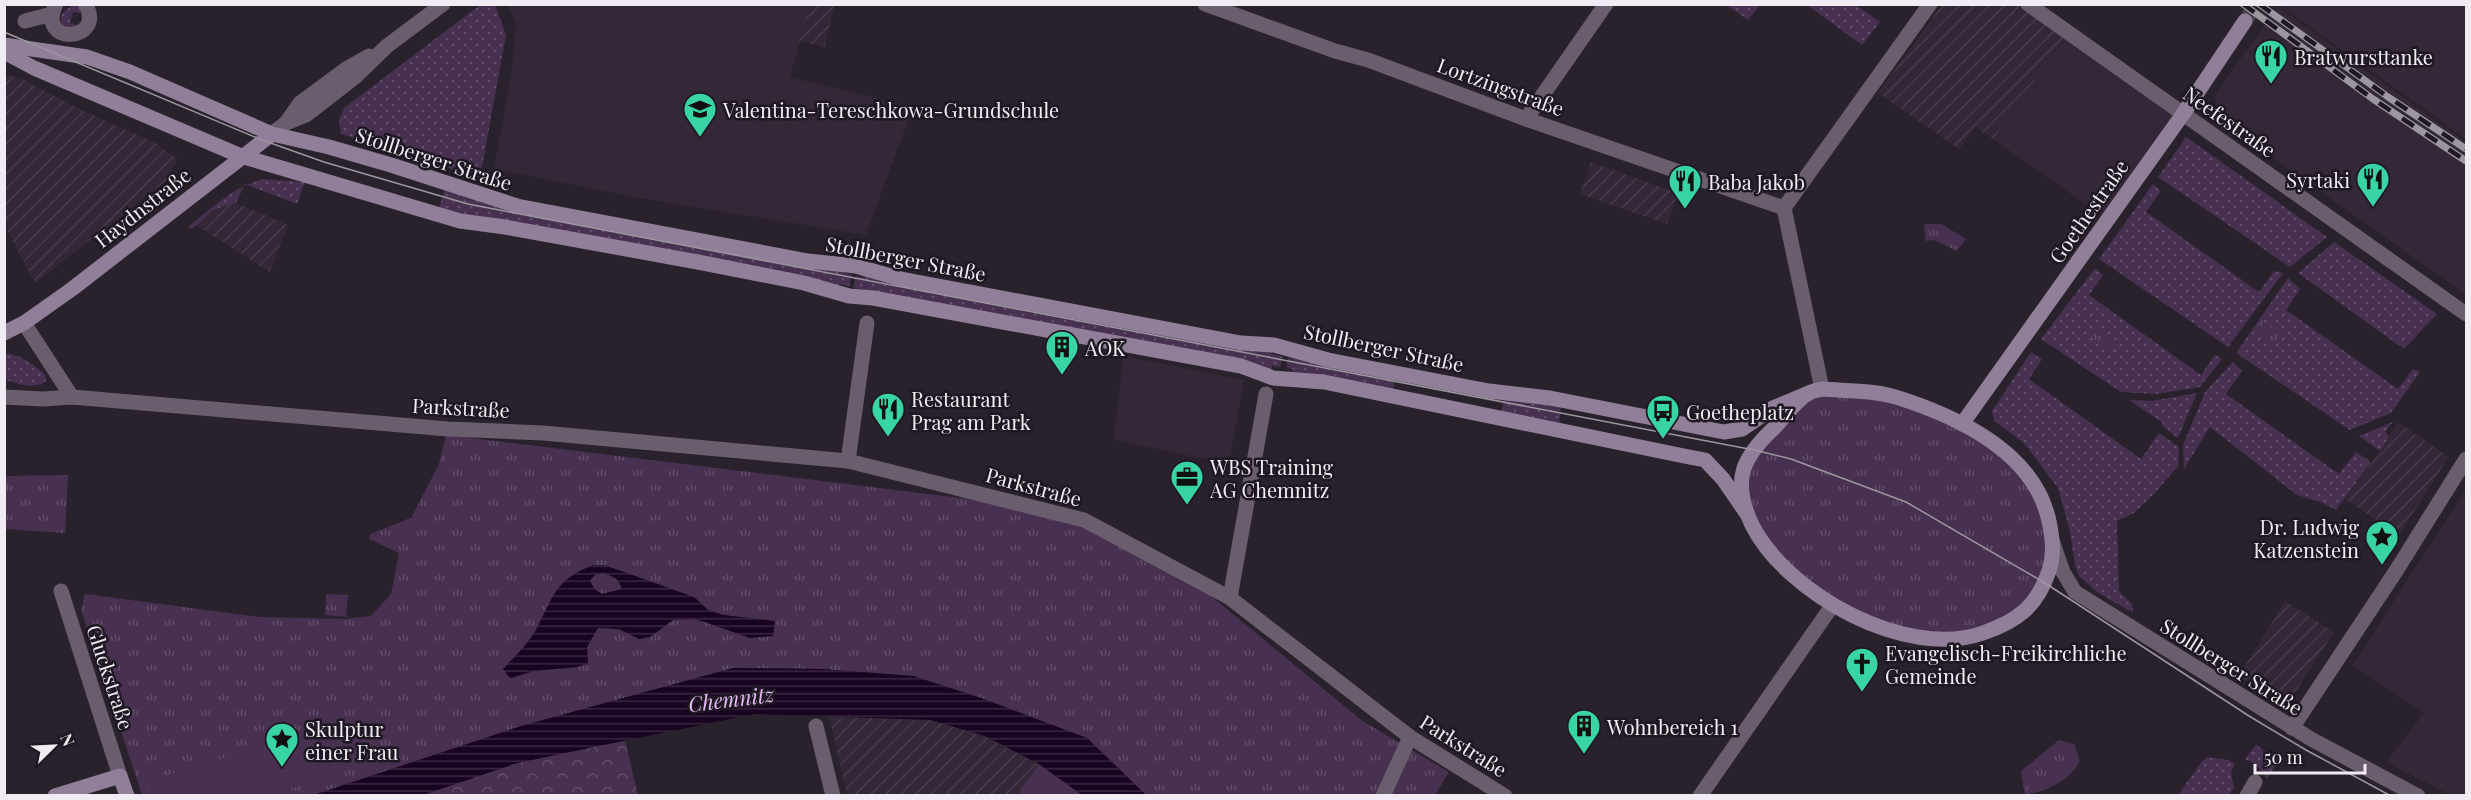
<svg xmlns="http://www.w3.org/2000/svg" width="2471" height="800" viewBox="0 0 2471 800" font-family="'Playfair Display',serif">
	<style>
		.built { fill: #332738 }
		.industrial { fill: url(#industrial-furrows) }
		.grass { fill: url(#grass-dots) }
		.forest { fill: url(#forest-crowns) }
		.park { fill: url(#park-tufts); fill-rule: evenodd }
		.garden { fill: #473050 }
		.water { fill: url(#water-rules); fill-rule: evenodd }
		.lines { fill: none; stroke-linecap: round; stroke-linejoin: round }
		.secondary-tunnel { stroke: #473f4a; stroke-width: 15; stroke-dasharray: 15 8; stroke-linecap: butt }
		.street { stroke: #6a5e6e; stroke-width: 15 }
		.secondary { stroke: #917e98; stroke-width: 15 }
		.tram { stroke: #9c969f; stroke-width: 1.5 }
		.rail-casing { stroke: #9c969f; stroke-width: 7 }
		.rail { stroke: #1f1822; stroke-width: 4.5; stroke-dasharray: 14; stroke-linecap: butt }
		.labels { text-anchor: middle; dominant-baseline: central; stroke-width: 5; stroke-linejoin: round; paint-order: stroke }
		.poi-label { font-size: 20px; fill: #f1ecf4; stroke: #1f1822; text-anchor: start }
		.street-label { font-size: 20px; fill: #f1ecf4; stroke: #1f1822 }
		.water-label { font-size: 21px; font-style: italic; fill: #e5baf6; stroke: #1f1822 }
	</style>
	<defs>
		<pattern id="industrial-furrows" width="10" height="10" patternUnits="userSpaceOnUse" patternTransform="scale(1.5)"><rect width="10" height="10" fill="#332738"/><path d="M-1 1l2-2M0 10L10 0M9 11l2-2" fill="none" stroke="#473c4c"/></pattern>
		<pattern id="grass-dots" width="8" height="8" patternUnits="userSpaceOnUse" patternTransform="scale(1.5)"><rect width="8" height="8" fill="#473050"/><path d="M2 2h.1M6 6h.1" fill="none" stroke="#624e6a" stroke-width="1.8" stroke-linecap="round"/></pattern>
		<pattern id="forest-crowns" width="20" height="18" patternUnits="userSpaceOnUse" patternTransform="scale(1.5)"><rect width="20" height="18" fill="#473050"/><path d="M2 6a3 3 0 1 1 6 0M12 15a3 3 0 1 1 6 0" fill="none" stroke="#624e6a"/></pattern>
		<pattern id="park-tufts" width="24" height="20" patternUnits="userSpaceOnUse" patternTransform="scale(1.5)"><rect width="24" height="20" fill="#473050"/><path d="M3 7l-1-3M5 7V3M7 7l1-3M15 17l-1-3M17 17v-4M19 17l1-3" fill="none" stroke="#624e6a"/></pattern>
		<pattern id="water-rules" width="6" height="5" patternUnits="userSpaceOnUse" patternTransform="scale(1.5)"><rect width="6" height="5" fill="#180320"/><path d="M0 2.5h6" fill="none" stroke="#3a2841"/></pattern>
	</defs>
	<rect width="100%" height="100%" fill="#29212c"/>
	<g class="built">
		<path d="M2282,4L2466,5V139L2280,6Z"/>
		<path d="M507,5H806L809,9L790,77L913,107L866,235L634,197L494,169L511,75L516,23Z"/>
		<path d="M2278,6L2466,143V295L2220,120L2214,96Z"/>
		<path d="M2066,36L2178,113L2105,218L1993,139Z"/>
		<path d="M1123,356L1244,380L1229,464L1114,440Z"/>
		<path d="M2466,489V795H2450L2386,762L2424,713L2352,666Z"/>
	</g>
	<g class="industrial">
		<path d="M806,5H834L825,47L799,41L808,9Z"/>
		<path d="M1942,5H2021L2066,36L1993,139L1976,127L1959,149L1878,93Z"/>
		<path d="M5,75L21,78L81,110L154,142L177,159L166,181L35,283L5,226Z"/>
		<path d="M1591,162L1678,193L1667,224L1580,194Z"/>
		<path d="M236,203L288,225L270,272L197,226L202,219L215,209Z"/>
		<path d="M2398,422L2449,457L2399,535L2345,499L2380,451Z"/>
		<path d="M2285,601L2334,632L2291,699L2283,703L2239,676Z"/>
		<path d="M829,716L931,720L985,736L1039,764L1020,790V795H847Z"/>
	</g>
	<g class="grass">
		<path d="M73,5H77L81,10L80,13L73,12L70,23L78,25L73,29L62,26C58,14 64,11 73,5Z"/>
		<path d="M480,5H495L506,35L480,178L341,134L339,120L344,108Z"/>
		<path d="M1726,5H1760L1748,20Z"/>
		<path d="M1807,5H1856L1880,22L1862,45Z"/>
		<path d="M2186,137L2327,237L2290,267L2158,177Z"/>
		<path d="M263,179L305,182L297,204L245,184L236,203C228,205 219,207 212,211C204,217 198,227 189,229V226C213,207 233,187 263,179Z"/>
		<path d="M2153,184L2161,191L2146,212L2259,292L2274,271L2283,273L2228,347L2099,259Z"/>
		<path d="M445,188L842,272L852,275L849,286L839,284V289L438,212Z"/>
		<path d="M2334,242L2437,314L2404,349L2298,273Z"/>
		<path d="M2095,268L2103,275L2089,295L2201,375L2215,355L2222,359L2200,387L2156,394L2121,392L2041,339Z"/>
		<path d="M864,272L1273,349L1272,354L1283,357L1280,367L1272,366L1271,372L860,294L861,289L853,288L856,276L863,277Z"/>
		<path d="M2288,278L2300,289L2286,310L2398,389L2413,369L2420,372L2391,413L2350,430L2236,353Z"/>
		<path d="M2031,352L2042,359L2029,379L2141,459L2159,433L2179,447L2178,466L2155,493L2134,513L2117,521L2119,591L2132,604L2133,613L2097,592L2079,576L2075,565L2070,532L2058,488L2024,443L1994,421L1992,411Z"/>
		<path d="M5,353C20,354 35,365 45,375L46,381C35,391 18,383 5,380Z"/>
		<path d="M1294,354L1395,376L1393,392L1292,375L1293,369L1287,368L1288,358L1294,359Z"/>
		<path d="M2233,362L2242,371L2226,394L2339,474L2356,452L2371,462L2336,510L2323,503L2297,495L2210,427L2184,469L2183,445L2205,392Z"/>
		<path d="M2197,393L2178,438L2162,426L2163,423L2129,400L2152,401Z"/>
		<path d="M1504,398L1561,406L1559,427L1501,413Z"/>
		<path d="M2393,422L2385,432L2389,436L2380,451L2359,436Z"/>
		<path d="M2256,745L2279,760L2267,778L2255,764L2245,759Z"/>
		<path d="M2208,757L2228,760L2235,764L2231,772L2234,788L2229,795H2178L2202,761Z"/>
	</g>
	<path class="forest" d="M625,740L638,795L419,796L517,763Z"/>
	<g class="park">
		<path d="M1924,224H1941L1966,239L1957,251L1934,240L1926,241Z"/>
		<path d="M2261,320L2281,334L2273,346L2252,332Z"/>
		<path d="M2097,327L2117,341L2113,352L2090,336Z"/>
		<path d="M1809,393L1897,397L1995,444L2047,506L2045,583L2000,627L1942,639L1832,606L1758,537L1743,470Z"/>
		<path d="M446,435L1068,511L1165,558L1361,720L1449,772L1435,795H1146L1087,738L981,698L913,676L822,669L733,668L521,726L313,795H274L344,769L210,764L146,782L150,795H142L81,610L85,594L259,617L344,619L371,616L391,594L399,553L369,539L370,534L411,518L439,464ZM593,565H604L694,597L708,610L723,615L774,621L750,637C727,630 699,614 674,620C664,623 657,636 647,636C626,637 621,626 598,628L591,637L577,667L534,671L511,678L503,669C515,657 527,645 536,630C554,596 554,581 593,565Z"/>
		<path d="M68,475L65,533L5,529V476Z"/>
		<path d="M604,573L616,578L622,589L602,594L594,589L590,580L596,574Z"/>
		<path d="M326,594L348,595L346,617L325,615Z"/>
		<path d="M2059,740L2074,744L2080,761C2069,781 2048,791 2025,795L2021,771Z"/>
	</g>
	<g class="garden">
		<path d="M321,728H335L354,740V757L344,770L274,795H150L145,782Z"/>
		<path d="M1039,764L1082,795H1020V790Z"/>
	</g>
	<g class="water">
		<path d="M593,565H604L694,597L708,610L723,615L775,621L773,636L750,638L696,619L673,620L650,637L639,639L620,629L598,628L587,647L588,664L577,667L534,671L510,678L503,669C515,657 527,645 536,630C554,596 554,581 593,565ZM604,573C613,577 620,579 622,589L602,594L594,589L590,580L596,574Z"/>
		<path d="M733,668L822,669L913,676L981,698L1087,738L1146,795H1082L1039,764L985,736L931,720L754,714L517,763L423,795H314L521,726Z"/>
	</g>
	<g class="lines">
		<path class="secondary-tunnel" d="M2245,21L2257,4"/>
		<g class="street">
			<path d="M56,4C35,48 108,41 85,4"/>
			<path d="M1205,4L1335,51L1368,60L1526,119L1784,208"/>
			<path d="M2028,4L2466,314"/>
			<path d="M25,21L52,14"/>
			<path d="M1526,119L1606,4"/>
			<path d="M286,123L300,103L346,69L369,56"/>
			<path d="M272,134L286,123L306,115L355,77L387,46L443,4"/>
			<path d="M24,323L72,397"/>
			<path d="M1822,389L1784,208L1930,4"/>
			<path d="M4,397L43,399L72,397L448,429L543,433L848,461L1084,520L1230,598L1410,737L1505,796"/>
			<path d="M848,461L867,323"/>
			<path d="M2053,543L2063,572L2075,592L2311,739L2418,796"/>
			<path d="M61,591L120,776"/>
			<path d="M1230,598L1266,394"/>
			<path d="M816,726L833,796"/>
			<path d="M2292,728L2396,571L2466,459"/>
			<path d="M1383,796L1410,737"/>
			<path d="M1700,796L1832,606"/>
			<path d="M2247,796L2255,782"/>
		</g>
		<g class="secondary">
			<path d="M4,45L87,57L130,72L272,134L329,147L391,165L517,206L808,261L856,266L901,279L1241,343L1274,345L1328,360L1489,391L1550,398L1724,432L1742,429L1773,408L1809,393"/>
			<path d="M4,52L34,68L241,156L460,221L505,227L703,263L804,283L849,296L873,298L1241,366L1273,378L1324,382L1689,457L1705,460L1723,479L1747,514"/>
			<path d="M4,333L24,323L72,289L272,134"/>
			<path d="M1822,389C1847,391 1875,390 1899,398C1961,418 2038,455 2050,526C2053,542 2054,555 2049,571C2037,606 2018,621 1983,633C1906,660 1787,594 1752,525C1744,508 1738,486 1744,468C1750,452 1762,439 1774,428C1783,419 1798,398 1809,393C1812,391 1818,390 1822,389Z"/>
			<path d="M1962,424L2183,114L2245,21"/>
			<path d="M55,796L120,776L127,796"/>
		</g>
		<path class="tram" d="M4,32L262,140L324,162L468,204L1754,450L1791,459L1906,502L2045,583L2249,716L2306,750L2391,796"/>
		<g class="rail-casing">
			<g id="rail">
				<path d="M2243,4L2373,99L2466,161"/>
				<path d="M2259,4L2388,97L2466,149"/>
			</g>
		</g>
		<use href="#rail" class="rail"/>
	</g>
	<defs>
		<g id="restaurant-pin" transform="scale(1.725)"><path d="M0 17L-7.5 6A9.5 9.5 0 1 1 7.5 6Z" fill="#39d4a5" stroke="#1f1822"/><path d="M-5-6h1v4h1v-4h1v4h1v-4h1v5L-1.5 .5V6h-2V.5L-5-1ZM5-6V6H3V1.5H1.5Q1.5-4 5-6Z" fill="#111"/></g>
		<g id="school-pin" transform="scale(1.725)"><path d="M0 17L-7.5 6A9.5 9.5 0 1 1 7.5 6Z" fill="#39d4a5" stroke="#1f1822"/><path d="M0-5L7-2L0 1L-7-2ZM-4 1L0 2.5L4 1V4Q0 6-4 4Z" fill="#111"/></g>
		<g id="building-pin" transform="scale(1.725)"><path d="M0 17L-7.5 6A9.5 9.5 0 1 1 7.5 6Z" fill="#39d4a5" stroke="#1f1822"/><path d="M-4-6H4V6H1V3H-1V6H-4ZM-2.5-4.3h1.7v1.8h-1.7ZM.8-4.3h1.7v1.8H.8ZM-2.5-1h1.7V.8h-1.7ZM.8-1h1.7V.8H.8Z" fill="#111"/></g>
		<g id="bus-pin" transform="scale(1.725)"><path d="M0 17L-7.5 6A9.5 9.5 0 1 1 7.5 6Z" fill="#39d4a5" stroke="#1f1822"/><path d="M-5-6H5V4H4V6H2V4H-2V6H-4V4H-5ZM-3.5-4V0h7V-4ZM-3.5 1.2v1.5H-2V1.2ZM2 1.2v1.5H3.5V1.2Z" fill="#111"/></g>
		<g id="office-pin" transform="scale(1.725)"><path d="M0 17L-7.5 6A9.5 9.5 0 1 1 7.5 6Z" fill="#39d4a5" stroke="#1f1822"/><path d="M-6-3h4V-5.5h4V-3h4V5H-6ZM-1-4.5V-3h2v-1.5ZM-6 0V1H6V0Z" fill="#111"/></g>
		<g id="sight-pin" transform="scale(1.725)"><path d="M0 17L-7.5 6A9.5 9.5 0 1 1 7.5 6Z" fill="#39d4a5" stroke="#1f1822"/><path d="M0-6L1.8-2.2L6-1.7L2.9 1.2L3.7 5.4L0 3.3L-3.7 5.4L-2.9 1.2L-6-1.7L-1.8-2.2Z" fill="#111"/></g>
		<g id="church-pin" transform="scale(1.725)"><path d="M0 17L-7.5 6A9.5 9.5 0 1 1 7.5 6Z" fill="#39d4a5" stroke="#1f1822"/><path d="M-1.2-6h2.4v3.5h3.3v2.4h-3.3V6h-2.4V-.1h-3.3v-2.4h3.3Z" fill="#111"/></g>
	</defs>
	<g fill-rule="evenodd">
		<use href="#restaurant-pin" x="2271" y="56"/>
		<use href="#school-pin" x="700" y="109"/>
		<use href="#restaurant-pin" x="2373" y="179"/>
		<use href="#restaurant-pin" x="1685" y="181"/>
		<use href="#building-pin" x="1062" y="347"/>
		<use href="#restaurant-pin" x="888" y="409"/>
		<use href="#bus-pin" x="1663" y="411"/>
		<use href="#office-pin" x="1187" y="477"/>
		<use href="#sight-pin" x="2382" y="537"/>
		<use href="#church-pin" x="1862" y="664"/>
		<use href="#building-pin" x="1584" y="726"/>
		<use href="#sight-pin" x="282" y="739"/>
	</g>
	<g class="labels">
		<g class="poi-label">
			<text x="2294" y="56">Bratwursttanke</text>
			<text x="723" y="109">Valentina-Tereschkowa-Grundschule</text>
			<text x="2350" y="179" text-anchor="end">Syrtaki</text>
			<text x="1708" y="181">Baba Jakob</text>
			<text x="1085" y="347">AOK</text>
			<text x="911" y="398">Restaurant<tspan x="911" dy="23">Prag am Park</tspan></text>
			<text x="1686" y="411">Goetheplatz</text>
			<text x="1210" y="466">WBS Training<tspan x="1210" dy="23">AG Chemnitz</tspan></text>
			<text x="2359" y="526" text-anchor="end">Dr. Ludwig<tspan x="2359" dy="23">Katzenstein</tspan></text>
			<text x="1885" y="652">Evangelisch-Freikirchliche<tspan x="1885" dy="23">Gemeinde</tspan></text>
			<text x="1607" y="726">Wohnbereich 1</text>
			<text x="305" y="728">Skulptur<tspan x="305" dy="23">einer Frau</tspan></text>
		</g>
		<g class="street-label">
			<text transform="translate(1501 86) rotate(20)">Lortzingstraße</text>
			<text transform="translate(2230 121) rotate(35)">Neefestraße</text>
			<text transform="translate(434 158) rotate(18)">Stollberger Straße</text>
			<text transform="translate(142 207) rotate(-38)">Haydnstraße</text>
			<text transform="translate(2088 211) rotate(-55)">Goethestraße</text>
			<text transform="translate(906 258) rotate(11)">Stollberger Straße</text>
			<text transform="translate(1384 347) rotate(12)">Stollberger Straße</text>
			<text transform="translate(461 407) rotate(3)">Parkstraße</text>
			<text transform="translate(1034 486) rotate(15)">Parkstraße</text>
			<text transform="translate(2232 666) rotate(32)">Stollberger Straße</text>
			<text transform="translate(111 677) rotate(72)">Gluckstraße</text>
			<text transform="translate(1464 745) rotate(32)">Parkstraße</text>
		</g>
		<g class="water-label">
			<text transform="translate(731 698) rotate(-7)">Chemnitz</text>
		</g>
	</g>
	<rect width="2471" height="800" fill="none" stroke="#f1ecf4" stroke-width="12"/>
	<g transform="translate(54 746) rotate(66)" stroke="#1f1822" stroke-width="4.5" paint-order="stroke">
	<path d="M0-4.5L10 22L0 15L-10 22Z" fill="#f1ecf4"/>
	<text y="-9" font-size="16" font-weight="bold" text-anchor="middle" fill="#f1ecf4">N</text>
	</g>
	<path d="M2255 764v9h110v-9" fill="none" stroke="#f1ecf4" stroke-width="3"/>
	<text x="2264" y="764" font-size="18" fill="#f1ecf4" stroke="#1f1822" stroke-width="4.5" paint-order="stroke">50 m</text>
</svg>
